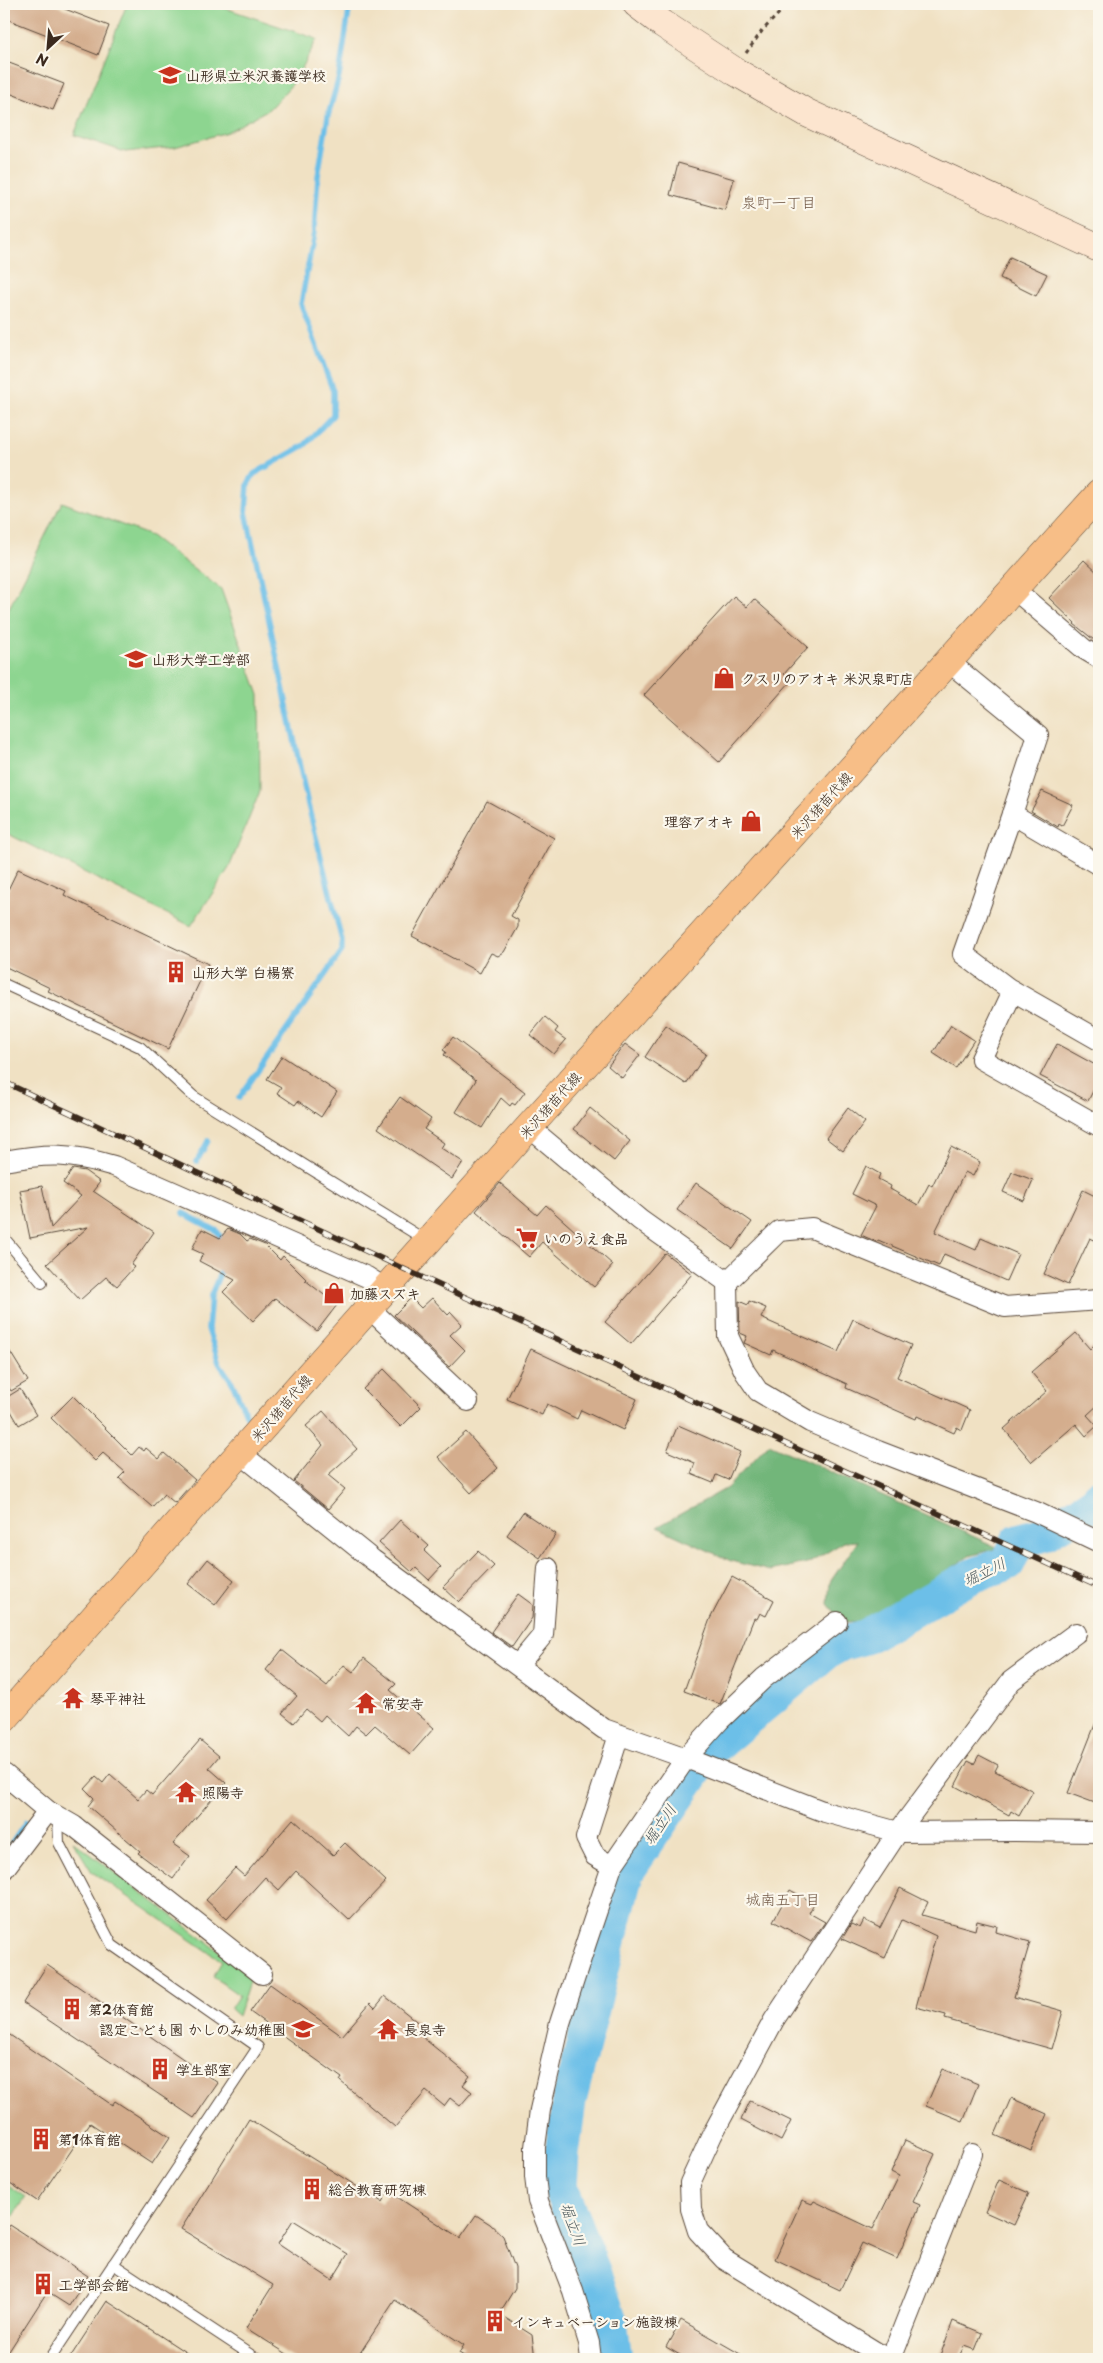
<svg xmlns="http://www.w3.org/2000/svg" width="1103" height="2363" viewBox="0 0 1103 2363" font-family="'Playpen Sans','Klee One',sans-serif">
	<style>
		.green { fill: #8dd590; stroke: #648057 }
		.forest { fill: #72b67a; stroke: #56704c }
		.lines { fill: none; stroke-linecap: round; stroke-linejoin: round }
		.stream { stroke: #6cbfe8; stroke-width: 5.5 }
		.river { stroke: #6cbfe8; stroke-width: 35 }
		.building { fill: #d4ad8d; fill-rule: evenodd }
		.lane-casing { stroke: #564537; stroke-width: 12 }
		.street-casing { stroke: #564537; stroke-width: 22 }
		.secondary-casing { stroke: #564537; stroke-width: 29 }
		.primary-casing { stroke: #564537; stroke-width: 29 }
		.path { stroke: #564537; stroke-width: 3; stroke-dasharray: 4 4; stroke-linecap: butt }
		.lane { stroke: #fff; stroke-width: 10 }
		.street { stroke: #fff; stroke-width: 20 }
		.secondary { stroke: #fce5cf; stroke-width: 28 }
		.primary { stroke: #f7be87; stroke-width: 28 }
		.rail-casing { stroke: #3b2a1e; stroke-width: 5.5 }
		.rail { stroke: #fbf7ec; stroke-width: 4; stroke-dasharray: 11; stroke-linecap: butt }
		.labels { text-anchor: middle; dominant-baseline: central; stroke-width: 4.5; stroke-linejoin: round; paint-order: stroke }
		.poi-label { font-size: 14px; font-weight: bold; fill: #3b2a1e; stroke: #fbf7ec; text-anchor: start }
		.street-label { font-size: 14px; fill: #3b2a1e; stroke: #fbf7ec }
		.neighbourhood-label { font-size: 15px; fill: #715845; stroke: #fbf7ec }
		.water-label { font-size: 15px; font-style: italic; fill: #4a575b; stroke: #fbf7ec }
	</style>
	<rect width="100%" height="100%" fill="#fbf7ec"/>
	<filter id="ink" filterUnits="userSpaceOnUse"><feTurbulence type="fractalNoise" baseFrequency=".02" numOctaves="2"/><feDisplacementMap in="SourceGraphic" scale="10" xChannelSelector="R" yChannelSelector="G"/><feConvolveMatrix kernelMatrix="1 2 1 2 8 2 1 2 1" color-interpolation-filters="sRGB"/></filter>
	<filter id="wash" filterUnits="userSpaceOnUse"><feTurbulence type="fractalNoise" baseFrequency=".0096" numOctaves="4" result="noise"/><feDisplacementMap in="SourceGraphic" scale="20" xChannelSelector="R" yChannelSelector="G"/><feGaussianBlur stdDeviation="1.12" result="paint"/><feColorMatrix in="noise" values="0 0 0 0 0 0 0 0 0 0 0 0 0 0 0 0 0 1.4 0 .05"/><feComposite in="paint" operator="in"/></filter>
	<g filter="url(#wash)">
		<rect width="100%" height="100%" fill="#f0e1c3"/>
		<g class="green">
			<path d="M127,4H213L317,39L296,80L269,109L227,132L175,147L125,152L74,135Z"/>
			<path d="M62,502L151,536L221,589L259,695L260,791L229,868L191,926L4,832V618Z"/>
			<path d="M73,1841L251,1975L238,2016L230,2009L239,1995L213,1977L222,1961L92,1872Z"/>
			<path d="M4,2182L26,2197L4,2231Z"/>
		</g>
		<path class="forest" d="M769,1444L999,1548L969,1556L874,1621L843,1622L828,1604L830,1582L858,1541L844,1542L811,1562L770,1571L731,1561L657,1527L727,1488Z"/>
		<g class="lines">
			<g class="stream">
				<path d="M239,1098L342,951V941L308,805L246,512L248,484L254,474L305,445L333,415V391L301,304L314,233L318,176L328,116L339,77L350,4"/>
				<path d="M197,1161L208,1141"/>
				<path d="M183,1213L217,1231L224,1243"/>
				<path d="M223,1266L211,1295L208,1329L219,1363L232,1382L249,1421"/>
				<path d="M12,1843L26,1822"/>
			</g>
			<path class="river" d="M615,2359L610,2321L593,2271L560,2188L562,2154L569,2101L626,1873L709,1751L825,1653L843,1643L865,1637L972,1576L1008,1563L1018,1541L1044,1534L1095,1502L1099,1497"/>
		</g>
		<g id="blocks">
			<g class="building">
				<path d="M4,4H52L109,26L98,55L4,18Z"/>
				<path d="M4,61L64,84L53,110L4,91Z"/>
				<path d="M678,163L734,179L725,210L670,195Z"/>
				<path d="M1010,257L1047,274L1036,296L1000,278Z"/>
				<path d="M1084,560L1099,574V644L1074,624L1075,623L1049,598Z"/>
				<path d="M734,596L747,607L754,599L808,647L784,674L791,681L719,762L644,695Z"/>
				<path d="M1042,791L1073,805L1062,826L1059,824L1058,827L1031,811Z"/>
				<path d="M487,801L554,838L511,916L518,920V927L504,952L498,956L491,953L480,973L412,936Z"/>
				<path d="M18,869L66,891L64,895L208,964L168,1049L48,991L50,988L4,966V898Z"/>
				<path d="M545,1017L558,1028L555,1032L566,1040L554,1054L530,1035Z"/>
				<path d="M666,1025L706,1054L686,1084L645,1057Z"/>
				<path d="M951,1025L974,1040L956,1068L933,1053Z"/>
				<path d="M453,1037L525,1092L515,1105L512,1103L510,1106L501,1098L482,1128L456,1112L476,1080L444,1055L446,1052L443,1050Z"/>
				<path d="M625,1044L640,1055L622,1078L608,1066Z"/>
				<path d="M1057,1044L1099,1067V1079L1088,1101L1040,1076Z"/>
				<path d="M282,1056L337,1092L321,1117L298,1101L295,1105L277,1093L281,1087L267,1079Z"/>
				<path d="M400,1097L431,1119L424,1129L444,1143L441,1148L463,1162L452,1179L378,1128Z"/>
				<path d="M590,1108L630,1141L614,1161L574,1129Z"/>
				<path d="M848,1108L865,1122L843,1151L826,1138Z"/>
				<path d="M951,1147L980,1162L973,1176L965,1172L935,1232L976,1250L981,1238L1018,1254L1006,1281L944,1254L939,1266L878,1240L877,1242L861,1235L876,1206L852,1194L866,1166L880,1174L878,1179L891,1186L890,1189L918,1205L929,1184L932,1186Z"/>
				<path d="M73,1169L85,1171L100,1182L93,1191L154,1232L131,1265L134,1267L117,1286L106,1277L80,1300L47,1264L88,1227L30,1238L20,1190L42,1186L51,1228L81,1196L63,1183Z"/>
				<path d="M1012,1172L1033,1180L1024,1201L1003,1192Z"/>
				<path d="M500,1183L537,1215L546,1205L613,1265L594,1287L542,1242L529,1257L476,1211Z"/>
				<path d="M696,1183L752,1222L733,1249L677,1210Z"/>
				<path d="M1083,1190L1099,1198V1242L1090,1238L1068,1285L1044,1274Z"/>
				<path d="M202,1229L220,1238L228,1229L240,1234L247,1241L250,1239L265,1245L280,1260L283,1256L306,1279L305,1280L337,1305L317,1331L275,1298L253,1321L223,1292L235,1280L199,1261L203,1254L192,1249Z"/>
				<path d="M665,1253L692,1274L631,1344L605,1322Z"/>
				<path d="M411,1298L421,1308L432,1298L448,1315L451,1312L462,1324L450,1335L465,1350L449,1367L394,1315Z"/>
				<path d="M739,1301L748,1305L749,1301L766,1308L761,1318L838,1352L853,1319L911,1345L897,1377L970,1410L962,1430L957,1427L954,1433L917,1416L916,1419L846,1388L847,1384L773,1350L771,1355L744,1343L747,1336L740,1333Z"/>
				<path d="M1076,1333L1090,1349L1099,1340V1404L1087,1415L1097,1426L1086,1436L1076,1424L1032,1462L1004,1429L1047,1391L1031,1372Z"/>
				<path d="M4,1342L28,1381L11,1391L4,1380Z"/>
				<path d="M531,1349L637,1399L623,1430L581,1410L577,1419L547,1404L542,1415L507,1399Z"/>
				<path d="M384,1369L421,1407L401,1427L363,1389Z"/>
				<path d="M20,1389L36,1415L19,1425L4,1399Z"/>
				<path d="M73,1396L132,1455L139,1447L144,1451L146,1448L159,1459L164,1453L195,1480L175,1503L164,1494L152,1507L119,1478L125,1472L103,1453L95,1461L51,1418Z"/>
				<path d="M323,1411L357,1449L328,1475L345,1489L328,1509L294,1481L323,1445L306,1426Z"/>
				<path d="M678,1425L740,1452L728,1480L716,1475L713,1483L691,1474L695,1463L667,1451Z"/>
				<path d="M466,1432L498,1468L471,1493L438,1457Z"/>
				<path d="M523,1512L556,1534L540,1558L507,1535Z"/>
				<path d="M400,1520L429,1546L424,1551L441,1567L429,1580L416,1568L412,1572L379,1543Z"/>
				<path d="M478,1551L494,1566L459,1602L443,1587Z"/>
				<path d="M208,1559L234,1580L215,1605L188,1584Z"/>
				<path d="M732,1577L774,1600L766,1616L760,1613L757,1619L754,1618L720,1704L684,1691L710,1619Z"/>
				<path d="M518,1594L533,1605L532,1618L512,1647L491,1632Z"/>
				<path d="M282,1650L327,1686L344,1665L353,1672L364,1658L396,1684L390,1690L434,1728L410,1755L375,1725L366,1734L356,1726L348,1736L325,1715L320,1721L306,1709L294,1723L282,1713L297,1696L266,1670Z"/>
				<path d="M1098,1717L1099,1793L1095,1803L1068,1793Z"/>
				<path d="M200,1740L219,1756L209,1768L226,1783L173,1844L190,1856L173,1879L138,1853L140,1851L88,1806L94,1798L85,1789L96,1777L103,1783L110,1774L138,1799L146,1790L152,1795Z"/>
				<path d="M979,1755L998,1765L995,1771L1033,1791L1019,1816L1011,1811L1009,1815L955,1786L968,1761L974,1764Z"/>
				<path d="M293,1819L333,1855L345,1843L386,1881L349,1920L296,1871L279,1890L265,1877L227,1919L206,1900L235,1868L244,1876Z"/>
				<path d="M900,1888L928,1902L922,1915L975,1930L977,1921L997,1926L996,1932L1030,1942L1014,1997L1063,2011L1052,2049L945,2019L946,2015L916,2007L936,1936L902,1920L885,1958L842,1939L851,1924L860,1928L864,1920L880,1928Z"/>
				<path d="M790,1890L814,1903L809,1913L825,1922L811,1942L773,1921Z"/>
				<path d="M47,1965L218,2083L194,2118L23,2003Z"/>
				<path d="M270,1984L342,2036L370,2003L375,2008L385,1996L421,2025L416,2032L470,2076L463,2085L472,2092L460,2106L450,2098L444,2106L426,2091L395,2127L340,2081L342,2078L250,2012Z"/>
				<path d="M4,2031L112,2105L115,2101L170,2137L152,2164L90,2123L37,2201L4,2179Z"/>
				<path d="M942,2069L978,2084L963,2121L926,2106Z"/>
				<path d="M1011,2098L1047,2114L1031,2151L995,2135Z"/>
				<path d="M750,2101L791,2121L781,2141L741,2120Z"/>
				<path d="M249,2119L382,2202L388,2191L460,2238L476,2215L490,2224L503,2236L515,2268V2288L499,2314L532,2335L535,2359H469L459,2353L464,2345L395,2300L356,2359H295L246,2328L273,2285L181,2229ZM293,2220L348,2254L332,2280L278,2244Z"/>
				<path d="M905,2140L935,2154L913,2202L920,2205L897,2259L862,2243L840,2290L775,2259L802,2200L812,2204L814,2201L873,2229L899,2176L891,2172Z"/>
				<path d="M999,2180L1029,2193L1014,2225L985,2212Z"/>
				<path d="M10,2225L88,2276L69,2306L47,2292L4,2359V2235Z"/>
				<path d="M107,2301L196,2359H69Z"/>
				<path d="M681,2320L749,2359H687L666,2347Z"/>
				<path d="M953,2321L982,2333L975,2350L964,2346L958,2359H939Z"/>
			</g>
		</g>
	</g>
	<g filter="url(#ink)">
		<use href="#blocks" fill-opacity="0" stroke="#564537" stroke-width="1"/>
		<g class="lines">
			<g class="lane-casing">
				<g id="lane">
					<path d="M4,984L140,1047L193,1096L427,1241"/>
					<path d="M4,1235L5,1239L42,1283"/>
					<path d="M113,2264L257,2359"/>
					<path d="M50,2359L258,2047L112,1945L59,1843L58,1817"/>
				</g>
			</g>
			<g class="street-casing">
				<g id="street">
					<path d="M1014,589L1084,649L1099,658"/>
					<path d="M949,662L1038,735L1012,814"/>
					<path d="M1099,865L1012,814L963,954L1008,988L1099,1040"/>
					<path d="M1013,991L981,1059L1099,1126"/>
					<path d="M529,1127L640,1220L727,1282"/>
					<path d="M4,1161C48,1153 71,1153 114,1166L367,1277L386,1289"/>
					<path d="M1099,1300L1005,1307L812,1228L779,1231L727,1282L728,1336L745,1372L758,1391L810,1422L878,1451L1036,1512L1099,1542"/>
					<path d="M369,1308L468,1401"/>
					<path d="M240,1453L373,1560L604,1729L686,1758L825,1812L898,1832L1014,1831L1099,1832"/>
					<path d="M518,1665L543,1635L548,1568"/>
					<path d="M4,1774L48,1811L74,1826L262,1974"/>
					<path d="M612,1866L595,1856L586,1838L619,1735"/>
					<path d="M4,1869L48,1811"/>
					<path d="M591,2359L589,2343L573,2291L538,2201L535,2177V2147L540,2110L560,2023L586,1943L612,1866L686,1758L720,1720L764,1678L837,1622"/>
					<path d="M887,2359L724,2259L698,2231L691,2209L690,2183L712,2135L774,2020L898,1832L1011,1681L1076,1633"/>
					<path d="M891,2359L972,2154"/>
				</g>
			</g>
			<g class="secondary-casing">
				<path id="secondary" d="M637,4L663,24L736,72L807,113L1099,248"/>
			</g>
			<g class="primary-casing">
				<path id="primary" d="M4,1719L529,1127L1099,494"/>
			</g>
			<path class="path" d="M746,53L762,31L788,4"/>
			<use href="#lane" class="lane"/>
			<use href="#street" class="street"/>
			<use href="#secondary" class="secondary"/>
			<use href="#primary" class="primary"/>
			<g class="rail-casing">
				<path id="rail" d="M4,1082L404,1269L1099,1587"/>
			</g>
			<use href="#rail" class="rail"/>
		</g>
	</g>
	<defs>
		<g id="school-bare" transform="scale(1.725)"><path d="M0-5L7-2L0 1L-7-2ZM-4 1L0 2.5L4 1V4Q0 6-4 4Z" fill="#c8321e" stroke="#fbf7ec" stroke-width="2.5" paint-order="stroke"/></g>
		<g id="university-bare" transform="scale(1.725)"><path d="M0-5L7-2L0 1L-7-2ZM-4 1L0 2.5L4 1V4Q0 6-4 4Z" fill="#c8321e" stroke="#fbf7ec" stroke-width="2.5" paint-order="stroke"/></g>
		<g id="shop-bare" transform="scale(1.725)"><path d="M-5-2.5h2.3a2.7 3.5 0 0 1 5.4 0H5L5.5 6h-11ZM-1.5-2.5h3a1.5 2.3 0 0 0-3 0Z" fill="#c8321e" stroke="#fbf7ec" stroke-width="2.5" paint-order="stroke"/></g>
		<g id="building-bare" transform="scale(1.725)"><path d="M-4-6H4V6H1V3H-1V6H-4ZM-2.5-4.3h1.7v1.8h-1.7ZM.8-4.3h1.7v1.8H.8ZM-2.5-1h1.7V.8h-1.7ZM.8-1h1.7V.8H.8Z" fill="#c8321e" stroke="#fbf7ec" stroke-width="2.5" paint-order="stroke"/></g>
		<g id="supermarket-bare" transform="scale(1.725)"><path d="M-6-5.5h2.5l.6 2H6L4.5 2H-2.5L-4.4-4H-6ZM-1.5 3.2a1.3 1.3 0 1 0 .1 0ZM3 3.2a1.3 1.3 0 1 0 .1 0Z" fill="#c8321e" stroke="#fbf7ec" stroke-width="2.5" paint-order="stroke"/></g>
		<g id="temple-bare" transform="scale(1.725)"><path d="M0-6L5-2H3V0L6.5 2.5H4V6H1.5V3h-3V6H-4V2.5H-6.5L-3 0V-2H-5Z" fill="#c8321e" stroke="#fbf7ec" stroke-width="2.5" paint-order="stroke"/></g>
	</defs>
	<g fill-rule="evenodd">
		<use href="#school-bare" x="170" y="75"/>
		<use href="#university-bare" x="136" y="659"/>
		<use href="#shop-bare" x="724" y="678"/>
		<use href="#shop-bare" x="751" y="821"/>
		<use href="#building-bare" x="176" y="972"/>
		<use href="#supermarket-bare" x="527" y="1238"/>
		<use href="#shop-bare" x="334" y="1293"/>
		<use href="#temple-bare" x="73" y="1698"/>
		<use href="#temple-bare" x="366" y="1703"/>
		<use href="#temple-bare" x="186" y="1792"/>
		<use href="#building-bare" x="72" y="2009"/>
		<use href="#school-bare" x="303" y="2029"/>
		<use href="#temple-bare" x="388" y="2029"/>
		<use href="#building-bare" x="160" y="2069"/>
		<use href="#building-bare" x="41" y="2139"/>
		<use href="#building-bare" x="312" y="2189"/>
		<use href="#building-bare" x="43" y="2284"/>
		<use href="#building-bare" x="495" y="2321"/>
	</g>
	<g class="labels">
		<g class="poi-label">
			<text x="186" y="75">山形県立米沢養護学校</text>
			<text x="152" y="659">山形大学工学部</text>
			<text x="741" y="678">クスリのアオキ 米沢泉町店</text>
			<text x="734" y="821" text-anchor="end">理容アオキ</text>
			<text x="192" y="972">山形大学 白楊寮</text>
			<text x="544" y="1238">いのうえ食品</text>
			<text x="350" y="1293">加藤スズキ</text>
			<text x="90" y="1698">琴平神社</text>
			<text x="382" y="1703">常安寺</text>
			<text x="202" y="1792">照陽寺</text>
			<text x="88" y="2009">第2体育館</text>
			<text x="286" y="2029" text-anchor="end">認定こども園 かしのみ幼稚園</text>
			<text x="404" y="2029">長泉寺</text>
			<text x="176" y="2069">学生部室</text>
			<text x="58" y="2139">第1体育館</text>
			<text x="328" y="2189">総合教育研究棟</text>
			<text x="59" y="2284">工学部会館</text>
			<text x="512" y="2321">インキュベーション施設棟</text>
		</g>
		<g class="street-label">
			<text transform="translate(821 805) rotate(-48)">米沢猪苗代線</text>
			<text transform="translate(550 1105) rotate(-48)">米沢猪苗代線</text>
			<text transform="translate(281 1408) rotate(-49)">米沢猪苗代線</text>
		</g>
		<g class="neighbourhood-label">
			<text x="779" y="201">泉町一丁目</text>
			<text x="783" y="1898">城南五丁目</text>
		</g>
		<g class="water-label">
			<text transform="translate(984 1571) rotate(-26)">堀立川</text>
			<text transform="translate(659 1824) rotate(-56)">堀立川</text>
			<text transform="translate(574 2224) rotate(70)">堀立川</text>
		</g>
	</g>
	<rect width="1103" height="2363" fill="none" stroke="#fbf7ec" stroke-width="20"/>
	<g transform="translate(48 48) rotate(206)" stroke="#fbf7ec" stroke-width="4" paint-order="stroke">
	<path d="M0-4L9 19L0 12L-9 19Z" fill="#3b2a1e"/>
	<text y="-8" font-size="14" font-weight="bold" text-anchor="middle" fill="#3b2a1e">N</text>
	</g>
</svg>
